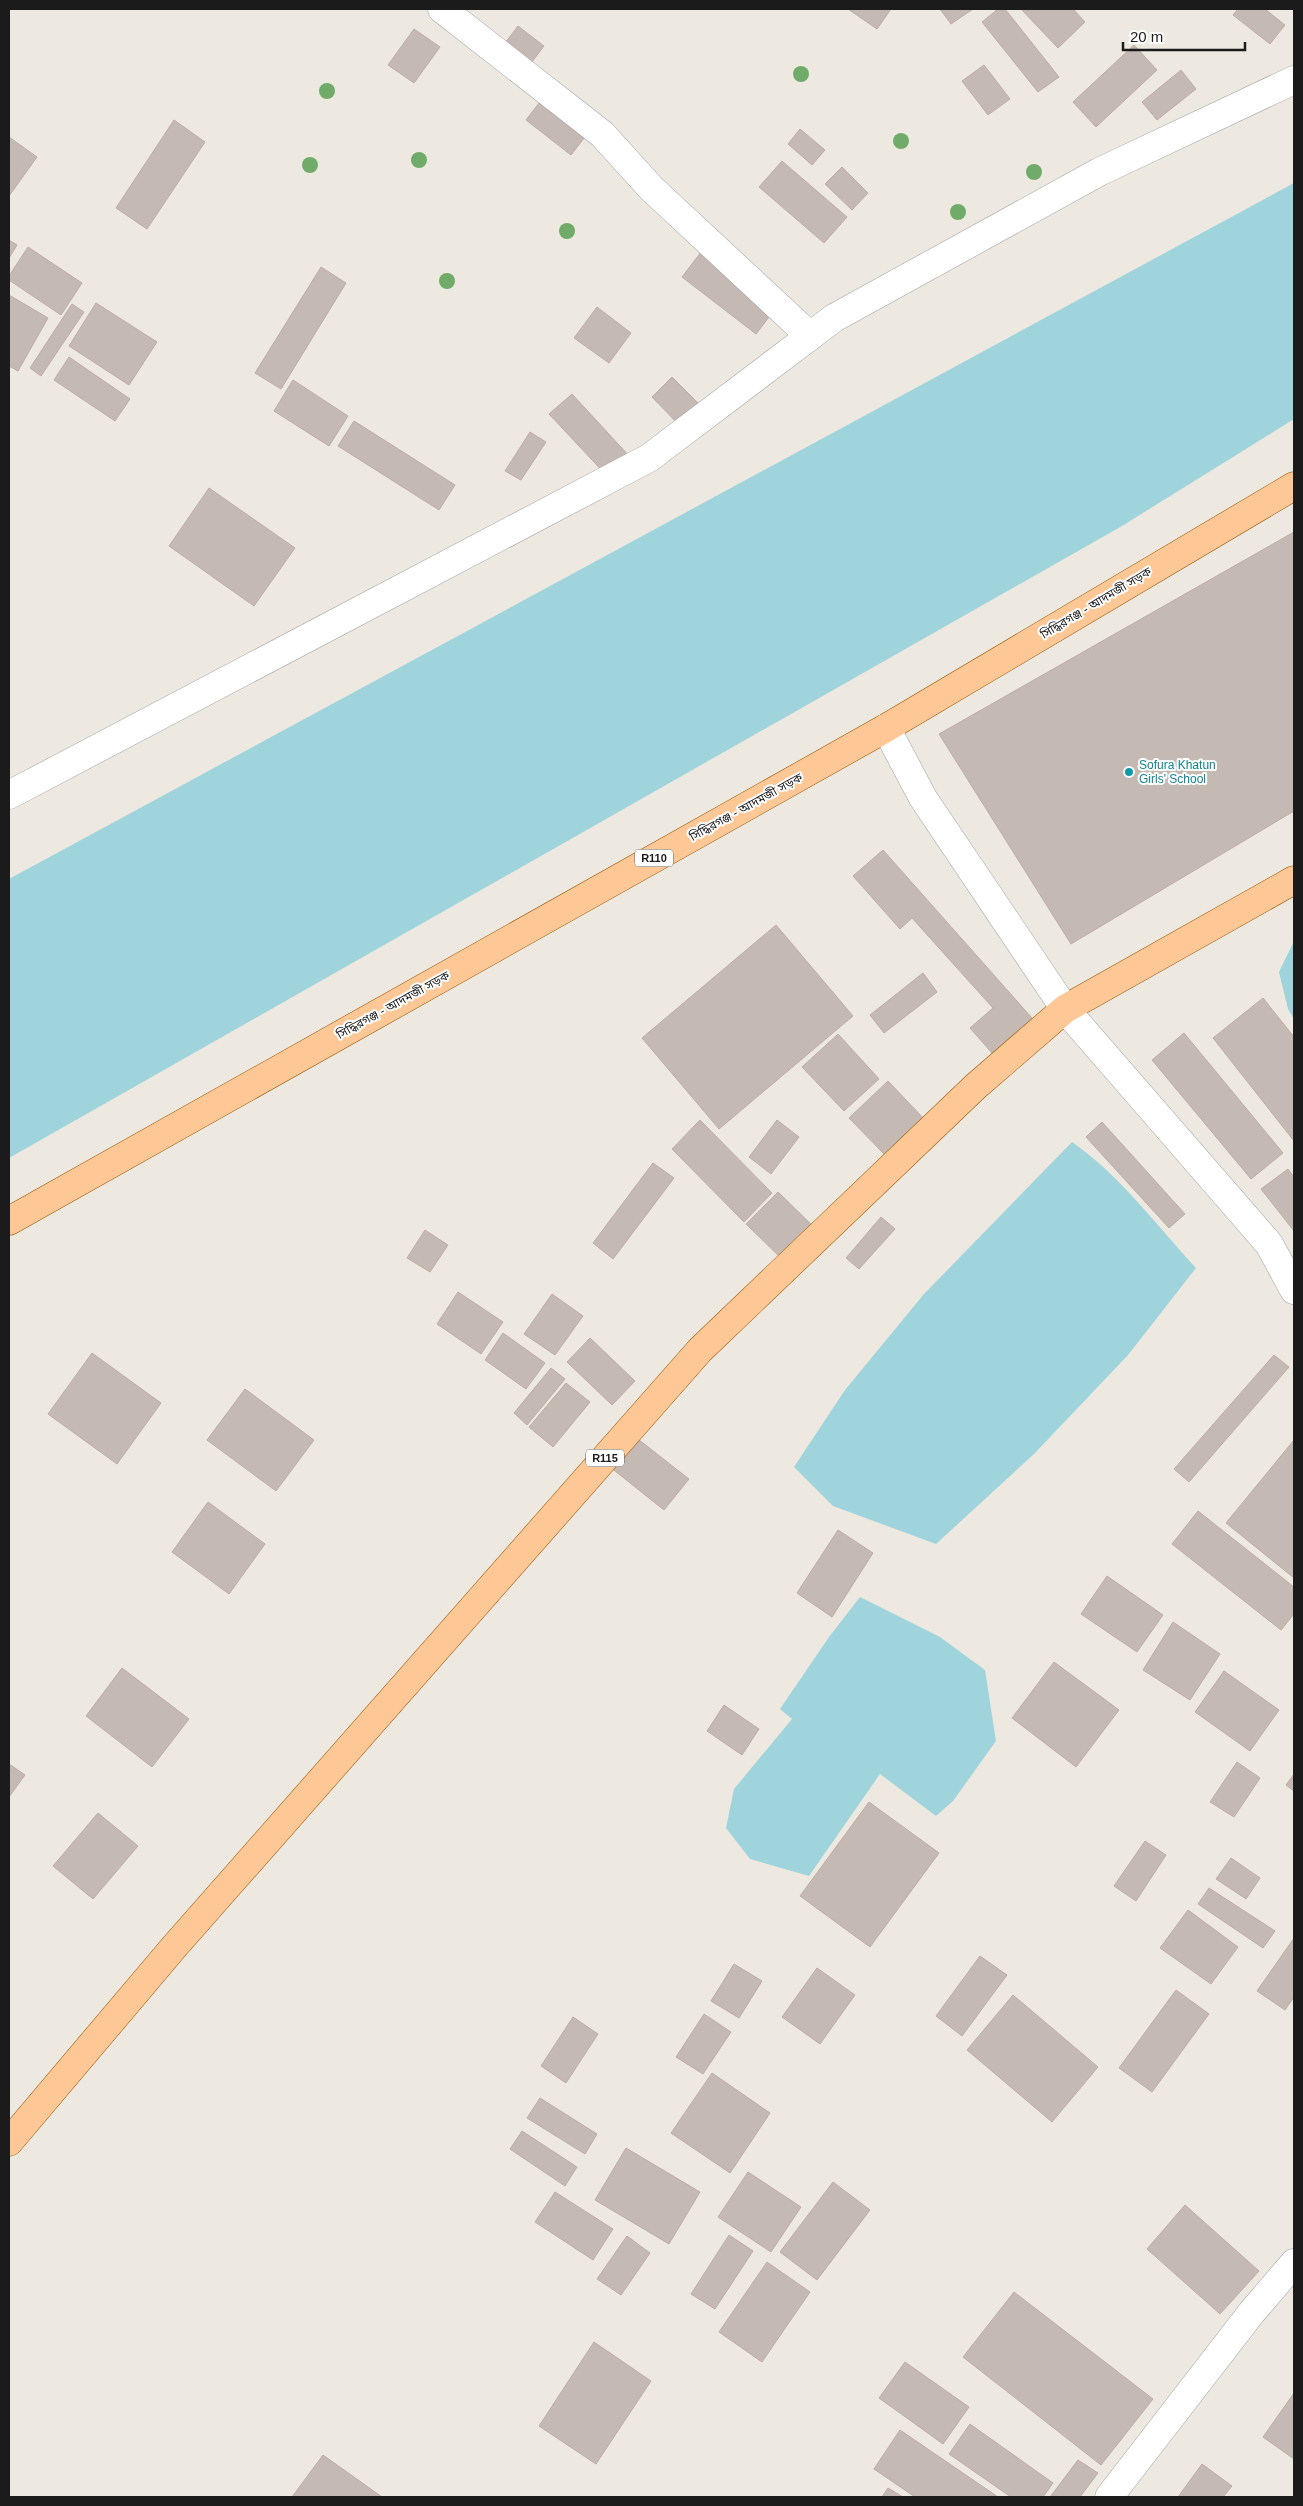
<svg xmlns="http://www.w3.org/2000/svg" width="1303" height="2506" viewBox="0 0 1303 2506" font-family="Arial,'Noto Sans Bengali',sans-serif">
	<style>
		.water { fill: #9fd4dc }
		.building { fill: #c5b9b4; stroke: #bfaca3 }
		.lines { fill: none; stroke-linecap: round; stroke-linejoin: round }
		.minor-casing { stroke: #a2a2a2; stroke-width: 29 }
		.primary-casing { stroke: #925500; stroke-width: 29 }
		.minor { stroke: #fff; stroke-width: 28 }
		.primary { stroke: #fdc796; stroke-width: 28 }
		.tree { fill: #70ab6a }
		.culture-dot { fill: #0f9aa8; stroke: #fff; stroke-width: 2 }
		.labels { text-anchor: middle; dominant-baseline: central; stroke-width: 4; stroke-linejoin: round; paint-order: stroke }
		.shield { fill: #fff; stroke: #5f5f5f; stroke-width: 1 }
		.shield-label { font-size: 11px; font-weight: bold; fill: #1b1b1b }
		.street-label { font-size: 12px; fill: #1b1b1b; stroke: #fff }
		.culture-label { font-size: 12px; fill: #0d838f; stroke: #fff; text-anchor: start }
	</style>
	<rect width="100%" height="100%" fill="#ede8e0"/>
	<g class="water">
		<path d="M1294,183V419L1122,526L9,1158V879Z"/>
		<path d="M1294,941V1019L1288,1009L1279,972Z"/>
		<path d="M1072,1142C1120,1175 1157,1226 1196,1268L1128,1355L1034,1454L936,1544L833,1506L794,1467L845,1390L924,1294Z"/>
		<path d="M860,1597L940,1637L985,1670L996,1741L953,1801L936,1816L880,1774L809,1876L750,1859L726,1828L734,1789L792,1719L780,1709L829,1637Z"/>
	</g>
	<g class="building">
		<path d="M848,9H891L877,29Z"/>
		<path d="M940,9H973L951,24Z"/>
		<path d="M998,9H1005L1059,77L1038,92L982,22Z"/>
		<path d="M1021,9H1073L1085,22L1058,48Z"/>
		<path d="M1238,9H1265L1285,25L1270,44L1233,15Z"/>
		<path d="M518,26L544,46L525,71L499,51Z"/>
		<path d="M414,29L440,47L414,83L388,65Z"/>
		<path d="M1134,45L1157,70L1096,127L1073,102Z"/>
		<path d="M984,65L1010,99L988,115L962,81Z"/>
		<path d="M1181,70L1196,89L1157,120L1142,102Z"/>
		<path d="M543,98L588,133L571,155L526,120Z"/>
		<path d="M174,120L205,142L147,229L116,208Z"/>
		<path d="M800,129L825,150L812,165L788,144Z"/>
		<path d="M9,137L37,157L9,196Z"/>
		<path d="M782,161L847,217L824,243L759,187Z"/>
		<path d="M842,167L868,193L852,210L825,184Z"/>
		<path d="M9,240L17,245L9,258Z"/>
		<path d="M708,243L782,300L756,334L682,277Z"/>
		<path d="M28,247L82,283L61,315L9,280V276Z"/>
		<path d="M321,267L346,283L281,389L255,373Z"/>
		<path d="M9,295L48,318L18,371L9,366Z"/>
		<path d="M96,303L157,342L129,385L69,346Z"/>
		<path d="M72,304L84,312L41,376L30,368Z"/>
		<path d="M597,307L631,333L609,363L574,338Z"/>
		<path d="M69,357L130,399L115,421L54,380Z"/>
		<path d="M672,377L704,409L683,429L652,397Z"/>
		<path d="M293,380L348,416L329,446L274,411Z"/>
		<path d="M572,394L631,458L609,478L549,414Z"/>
		<path d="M354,421L455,485L439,510L338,446Z"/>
		<path d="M530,432L546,442L521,480L505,471Z"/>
		<path d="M209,488L295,548L254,606L169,546Z"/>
		<path d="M1294,532V811L1071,944L939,734Z"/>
		<path d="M883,850L1032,1018L992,1053L970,1028L993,1008L912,918L900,929L853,876Z"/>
		<path d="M776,925L853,1016L719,1129L642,1038Z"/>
		<path d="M923,973L937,992L884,1033L870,1015Z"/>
		<path d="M1263,998L1294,1037V1141L1213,1038Z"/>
		<path d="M1184,1033L1283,1153L1251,1179L1152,1060Z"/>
		<path d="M838,1034L879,1079L844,1111L802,1067Z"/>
		<path d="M888,1081L926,1121L887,1157L849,1118Z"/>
		<path d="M700,1120L772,1193L744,1222L672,1149Z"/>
		<path d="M777,1120L799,1137L771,1174L749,1157Z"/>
		<path d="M1102,1122L1185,1214L1169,1228L1086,1137Z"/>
		<path d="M653,1163L674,1178L613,1259L593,1243Z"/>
		<path d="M1288,1169L1294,1177V1231L1261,1189Z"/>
		<path d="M778,1192L818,1231L786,1263L746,1224Z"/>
		<path d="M881,1217L895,1229L859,1269L846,1258Z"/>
		<path d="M425,1230L448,1245L430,1272L407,1258Z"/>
		<path d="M458,1292L503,1322L481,1354L437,1324Z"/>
		<path d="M552,1294L583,1316L555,1355L524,1334Z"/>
		<path d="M503,1333L545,1363L526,1389L485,1360Z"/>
		<path d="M590,1338L635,1381L612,1405L567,1362Z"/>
		<path d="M92,1353L161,1403L117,1464L48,1414Z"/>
		<path d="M1274,1355L1289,1367L1189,1482L1174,1469Z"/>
		<path d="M551,1368L565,1379L527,1425L514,1413Z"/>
		<path d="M566,1383L590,1402L553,1447L529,1427Z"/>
		<path d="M245,1389L314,1440L276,1491L207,1440Z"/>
		<path d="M634,1436L689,1479L664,1510L610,1467Z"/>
		<path d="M1294,1440V1578L1226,1523Z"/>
		<path d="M208,1502L265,1544L229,1594L172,1552Z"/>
		<path d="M1198,1511L1294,1587V1614L1281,1630L1172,1544Z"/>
		<path d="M838,1530L873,1553L832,1617L797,1593Z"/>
		<path d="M1107,1576L1163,1615L1137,1652L1081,1614Z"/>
		<path d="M1173,1622L1220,1654L1190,1700L1143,1670Z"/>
		<path d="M1054,1662L1119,1710L1076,1767L1012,1718Z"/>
		<path d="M122,1668L189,1719L152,1767L86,1716Z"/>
		<path d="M1224,1671L1279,1710L1250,1751L1195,1712Z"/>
		<path d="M724,1705L759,1729L742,1755L707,1731Z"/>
		<path d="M1237,1762L1260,1778L1234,1817L1210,1802Z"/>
		<path d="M9,1764L25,1775L9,1797Z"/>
		<path d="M1294,1774V1791L1286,1785Z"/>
		<path d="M869,1802L939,1853L870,1947L800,1896Z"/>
		<path d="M98,1813L138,1846L93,1899L53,1866Z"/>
		<path d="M1145,1841L1166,1855L1136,1901L1114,1886Z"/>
		<path d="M1231,1858L1260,1878L1246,1899L1216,1879Z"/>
		<path d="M1209,1888L1275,1931L1263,1948L1198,1904Z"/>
		<path d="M1188,1910L1238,1947L1211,1984L1160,1948Z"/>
		<path d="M1294,1938V1997L1285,2010L1257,1991Z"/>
		<path d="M980,1956L1007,1975L962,2036L936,2016Z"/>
		<path d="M734,1964L762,1981L739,2018L711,2001Z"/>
		<path d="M817,1968L855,1995L820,2044L782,2017Z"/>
		<path d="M1176,1990L1209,2014L1152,2092L1119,2068Z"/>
		<path d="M1013,1995L1098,2067L1052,2122L967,2050Z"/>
		<path d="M704,2014L731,2032L703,2074L676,2057Z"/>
		<path d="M573,2017L598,2034L566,2083L541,2066Z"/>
		<path d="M712,2073L770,2113L730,2173L671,2133Z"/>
		<path d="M540,2098L597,2134L585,2154L527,2118Z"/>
		<path d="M522,2131L577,2167L565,2186L510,2149Z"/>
		<path d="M626,2148L700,2192L669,2244L595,2200Z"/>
		<path d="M748,2172L801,2207L771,2252L718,2217Z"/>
		<path d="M833,2182L870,2210L817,2280L780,2252Z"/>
		<path d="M555,2192L613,2229L593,2260L535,2222Z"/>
		<path d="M1185,2205L1259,2271L1220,2314L1147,2249Z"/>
		<path d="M729,2235L753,2251L715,2309L691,2294Z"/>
		<path d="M627,2236L650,2253L621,2295L597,2279Z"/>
		<path d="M767,2262L810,2292L762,2362L719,2332Z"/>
		<path d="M1014,2292L1153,2399L1101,2465L963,2357Z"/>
		<path d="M594,2342L651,2381L596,2464L539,2426Z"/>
		<path d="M905,2362L969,2407L943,2444L879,2398Z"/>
		<path d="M1294,2393V2459L1263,2437Z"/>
		<path d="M970,2424L1053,2483L1043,2497H1011L949,2454Z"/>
		<path d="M900,2430L998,2497H915L874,2469Z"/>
		<path d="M323,2455L382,2497H292Z"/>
		<path d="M1078,2460L1098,2473L1080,2497H1050Z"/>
		<path d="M1202,2464L1232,2486L1223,2497H1178Z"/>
		<path d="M888,2488L903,2497H882Z"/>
	</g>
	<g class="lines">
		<g class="minor-casing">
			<g id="minor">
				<path d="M442,9L602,134L652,189L810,336"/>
				<path d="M886,728L923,798L1065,1009L1269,1244L1294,1290"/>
				<path d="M9,795L649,458L834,318L1099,172L1294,80"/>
				<path d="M1109,2497L1252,2312L1294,2263"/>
			</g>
		</g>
		<g class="primary-casing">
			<g id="primary">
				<path d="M9,1221L886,728L1294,486"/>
				<path d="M9,2142L174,1947L700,1350L976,1086L1065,1009L1294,880"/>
			</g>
		</g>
		<use href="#minor" class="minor"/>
		<use href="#primary" class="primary"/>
	</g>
	<g class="tree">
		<circle cx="801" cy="74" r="8"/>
		<circle cx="327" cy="91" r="8"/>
		<circle cx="901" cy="141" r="8"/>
		<circle cx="419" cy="160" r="8"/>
		<circle cx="310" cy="165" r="8"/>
		<circle cx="1034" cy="172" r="8"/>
		<circle cx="958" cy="212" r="8"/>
		<circle cx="567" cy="231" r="8"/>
		<circle cx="447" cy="281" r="8"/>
	</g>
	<circle class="culture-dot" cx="1129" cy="772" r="5"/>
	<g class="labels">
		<g class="shield">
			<rect x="635" y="849.5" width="38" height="17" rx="4"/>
			<rect x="586" y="1449.5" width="38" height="17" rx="4"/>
		</g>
		<g class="shield-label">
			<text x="654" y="858">R110</text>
			<text x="605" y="1458">R115</text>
		</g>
		<g class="street-label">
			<text transform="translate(1096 603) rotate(-31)">সিদ্ধিরগঞ্জ - আদমজী সড়ক</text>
			<text transform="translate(746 807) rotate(-29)">সিদ্ধিরগঞ্জ - আদমজী সড়ক</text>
			<text transform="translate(393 1005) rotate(-29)">সিদ্ধিরগঞ্জ - আদমজী সড়ক</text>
		</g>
		<g class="culture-label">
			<text x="1139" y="765">Sofura Khatun<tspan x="1139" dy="14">Girls' School</tspan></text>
		</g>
	</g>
	<rect width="1303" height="2506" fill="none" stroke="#1b1b1b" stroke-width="20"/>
	<path d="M1123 42v8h122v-8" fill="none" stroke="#1b1b1b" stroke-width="2.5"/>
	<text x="1130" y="42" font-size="15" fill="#1b1b1b" stroke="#ffffff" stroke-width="4" paint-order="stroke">20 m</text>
</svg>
